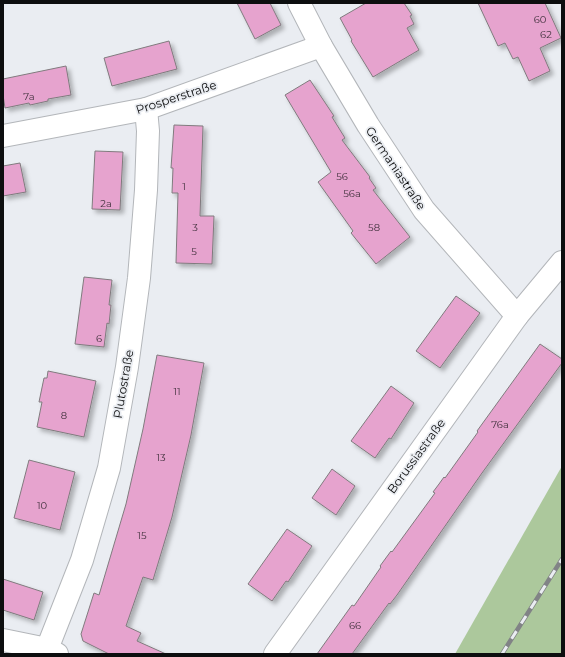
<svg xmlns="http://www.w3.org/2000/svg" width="565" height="657" viewBox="0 0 565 657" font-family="Montserrat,sans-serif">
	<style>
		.green { fill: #acc89c }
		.building { fill: #e6a3ce; stroke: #807b7e; filter: url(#shadow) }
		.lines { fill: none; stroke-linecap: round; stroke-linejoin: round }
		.minor-casing { stroke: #b3b6ba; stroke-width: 24 }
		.minor { stroke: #fff; stroke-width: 22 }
		.rail-casing { stroke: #818386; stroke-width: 4.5 }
		.rail { stroke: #eaedf2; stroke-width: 3; stroke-dasharray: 9; stroke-linecap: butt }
		.labels { text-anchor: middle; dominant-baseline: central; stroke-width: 3.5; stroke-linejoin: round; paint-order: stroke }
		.number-label { font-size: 10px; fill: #43333f }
		.street-label { font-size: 12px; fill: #0d0e0f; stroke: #eaedf2 }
	</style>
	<defs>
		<filter id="shadow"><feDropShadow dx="3.5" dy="3.5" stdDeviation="2" flood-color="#0004"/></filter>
	</defs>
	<rect width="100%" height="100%" fill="#eaedf2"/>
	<path class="green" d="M562,466V654H455Z"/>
	<g class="building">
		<path d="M237,3H270L281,25L255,39Z"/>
		<path d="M366,3H404L412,15L410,16L414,24L407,28L419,50L373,77L351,41L352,40L340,18Z"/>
		<path d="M478,3H545L561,38L540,48L550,71L529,81L518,57L513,59L505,43L498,46Z"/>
		<path d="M169,41L177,69L112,86L104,58Z"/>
		<path d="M66,66L71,95L48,99V101L30,105L29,103L5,108L3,95V79Z"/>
		<path d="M310,80L334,116L332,117L345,138L342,140L370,177L369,178L376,188L373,190L410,237L376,264L351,233L353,231L318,182L331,172L285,95Z"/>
		<path d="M174,125L203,126L200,216H214L212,264L176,263L178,193H172L173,168H171Z"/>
		<path d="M95,151L123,152L120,210L92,209Z"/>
		<path d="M20,163L26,192L3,196V166Z"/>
		<path d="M84,277L112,280L109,305H111L109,324L107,323L104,347L75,344Z"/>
		<path d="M456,296L480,313L440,368L416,351Z"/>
		<path d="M540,344L562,359V363L482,473L397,595L390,604L389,603L352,654H317L352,605L354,606L381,567L380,566L391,551L392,552L435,493L433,492L439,484L444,477L445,478L478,432L477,431Z"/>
		<path d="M157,355L204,363L191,435L172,517L163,547L153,580L143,577L126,626L141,633L137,641L166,654H109L83,641L81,634L94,593L99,595L126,504L143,429Z"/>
		<path d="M48,371L96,381L84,437L37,427L42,402H39L44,378H47Z"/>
		<path d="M391,386L414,403L391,439L389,438L375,458L351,441Z"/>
		<path d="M29,460L75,472L60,530L14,518Z"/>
		<path d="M332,469L355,486L336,515L312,498Z"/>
		<path d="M287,529L312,546L288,582L286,581L272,601L248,584Z"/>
		<path d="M3,579L43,592L34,620L3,610Z"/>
	</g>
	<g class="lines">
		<g class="minor-casing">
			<g id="minor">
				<path d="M299,3L321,46L368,125L424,210L517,316"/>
				<path d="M3,136L146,109L321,46"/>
				<path d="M3,640L47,649L57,654"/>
				<path d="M47,649L82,560L109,468L127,367L139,278L146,190L148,131L146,109"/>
				<path d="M275,654L517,316L562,262"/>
			</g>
		</g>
		<use href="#minor" class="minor"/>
		<g class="rail-casing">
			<path id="rail" d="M502,654L562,559"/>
		</g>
		<use href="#rail" class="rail"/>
	</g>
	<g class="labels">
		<g class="number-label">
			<text x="540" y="19">60</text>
			<text x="546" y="34">62</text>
			<text x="29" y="96">7a</text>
			<text x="342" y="176">56</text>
			<text x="184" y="186">1</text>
			<text x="352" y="193">56a</text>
			<text x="106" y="203">2a</text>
			<text x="195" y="227">3</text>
			<text x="374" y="227">58</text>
			<text x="194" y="251">5</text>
			<text x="99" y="338">6</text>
			<text x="177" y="391">11</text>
			<text x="64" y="415">8</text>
			<text x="500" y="424">76a</text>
			<text x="161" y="457">13</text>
			<text x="42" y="505">10</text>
			<text x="142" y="535">15</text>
			<text x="355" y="625">66</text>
		</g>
		<g class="street-label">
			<text transform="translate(176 97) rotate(-18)">Prosperstraße</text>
			<text transform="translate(396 168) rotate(56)">Germaniastraße</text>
			<text transform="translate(123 384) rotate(-80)">Plutostraße</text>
			<text transform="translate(416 456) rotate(-54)">Borussiastraße</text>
		</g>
	</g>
	<rect width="565" height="657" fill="none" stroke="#0d0e0f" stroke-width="8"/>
</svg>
